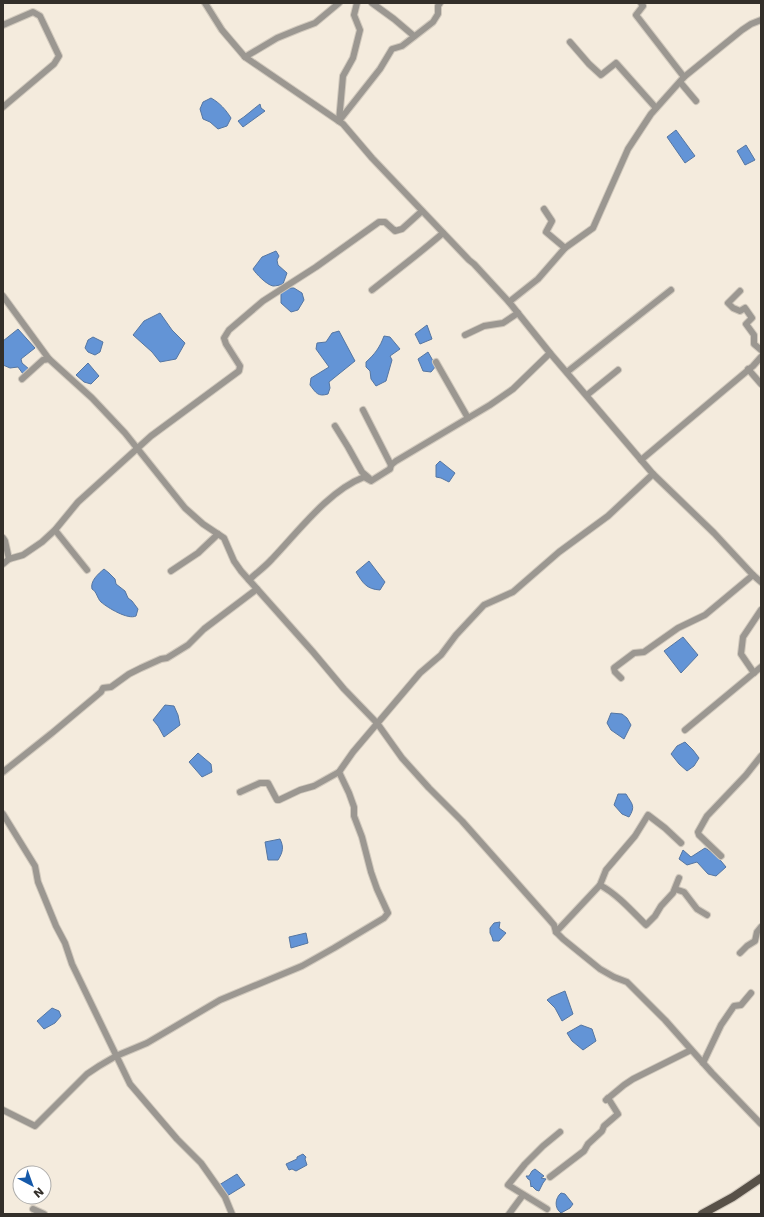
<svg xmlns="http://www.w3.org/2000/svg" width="764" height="1217" viewBox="0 0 764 1217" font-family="'DejaVu Sans',sans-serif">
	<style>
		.water { fill: #6394d6; stroke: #5576a2 }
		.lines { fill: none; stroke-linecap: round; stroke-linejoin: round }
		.minor-casing { stroke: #d1c9bd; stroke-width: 8 }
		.major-casing { stroke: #d1c9bd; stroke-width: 10 }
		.minor { stroke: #9b9791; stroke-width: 6 }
		.major { stroke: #585148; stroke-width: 8 }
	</style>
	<rect width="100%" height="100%" fill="#f4ebdd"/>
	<g class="water">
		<path d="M211,98C220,103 226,110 231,118L227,126L218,129L210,122L203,119L200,109L203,102Z"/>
		<path d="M260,104L261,108L265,111L243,127L238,121C246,116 252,110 260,104Z"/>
		<path d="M676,130L695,156L685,163L667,137Z"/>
		<path d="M746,145L755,160L745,165L737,151Z"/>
		<path d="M276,251L279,256L277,260L278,265L287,273L283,284C280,285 276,286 273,286C267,285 256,274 253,269L262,257Z"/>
		<path d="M287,288H294L302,293L304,300L298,310L291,312L281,303V293Z"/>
		<path d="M160,313L172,330L185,343L176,359L160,362L152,352L133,335L144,321Z"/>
		<path d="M427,325L432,339L420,344L415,334Z"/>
		<path d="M18,329L35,348L21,359L22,363L29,369L23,374L18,367L10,368L3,365V341Z"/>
		<path d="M339,331L355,361L329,382L330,388L328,394C318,397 316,393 310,385L311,378L329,367L316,349L317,343L326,342L332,333Z"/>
		<path d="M384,336L390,337L400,349L390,356L392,360L386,381L376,386L371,379L370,371L366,367V362C375,354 380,347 384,336Z"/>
		<path d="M93,337L103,342L100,352L95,355L88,352L85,348L88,340Z"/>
		<path d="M428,352L436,366L431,372L423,371L418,359Z"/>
		<path d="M88,363L99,376L91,384L84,382L76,375Z"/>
		<path d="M440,461L455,473L449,482L441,478L436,477V465Z"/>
		<path d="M369,561L385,582L380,590C366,589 363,583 356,572Z"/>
		<path d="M104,569L109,573L115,579L116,584L125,591L128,598L132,601L138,609L136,616C128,620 108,608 101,602C97,598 97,592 92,589C90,581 98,574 104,569Z"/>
		<path d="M683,637L698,655L681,673L664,651Z"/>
		<path d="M165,705L174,706L178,715L180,725L164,737L158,726L153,720Z"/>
		<path d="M611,713L622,714L627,718L631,725L624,739L611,730L607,723Z"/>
		<path d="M685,742L693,750L699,758L694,766L687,771L679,764L671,754L677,746Z"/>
		<path d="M198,753L211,764L212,772L202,777L189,762Z"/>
		<path d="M618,794H626C632,804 636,806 629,817L622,814L614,805Z"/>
		<path d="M280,839C284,847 283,852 278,860H268L265,842Z"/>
		<path d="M705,848L716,855L726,867L716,876L708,874L697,862L687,865L679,859L683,850L691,857Z"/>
		<path d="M500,922L499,928L506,933L499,941H493L492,937L490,933V928L494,923Z"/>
		<path d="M306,933L308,943L291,948L289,937Z"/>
		<path d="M565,991L573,1014L562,1021L555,1008L547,1000L551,997Z"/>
		<path d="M52,1008L59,1011L61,1016L55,1023L44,1029L37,1021Z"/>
		<path d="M581,1025L592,1029L596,1041L583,1050L572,1041L567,1033Z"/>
		<path d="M303,1154L306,1157L305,1159L307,1165L296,1171L292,1169L289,1170L286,1164L297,1159V1157Z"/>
		<path d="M535,1169L544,1176L541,1178L546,1179L543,1183L539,1191L536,1190L532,1186L531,1187L530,1180L528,1179L526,1176H529L532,1171Z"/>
		<path d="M237,1174L245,1185L227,1196L219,1185Z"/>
		<path d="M561,1193L565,1194L573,1204L570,1208L561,1213C554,1208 555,1198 561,1193Z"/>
	</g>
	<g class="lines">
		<g class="minor-casing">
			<g id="minor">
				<path d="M205,3L222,30L245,57L277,38L299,29L315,23L339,3"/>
				<path d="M372,3L394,19L414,36"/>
				<path d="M641,3L643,6L636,15L684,77L742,30L751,24L761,20"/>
				<path d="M3,25L33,12L40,16L59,56L54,64L3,107"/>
				<path d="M570,42L589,64L601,75L616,63L656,108"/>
				<path d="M680,82L696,101"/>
				<path d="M339,121L380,69L392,49L402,46L433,22L438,14V6L440,3"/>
				<path d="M339,121L343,76L353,58L360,30L354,15L357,3"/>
				<path d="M544,209L552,221L546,232L565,248"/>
				<path d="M372,290C396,271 420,253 443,233"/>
				<path d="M740,291L728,303L733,308L740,311L745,308L752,318L746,324L754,335V344L761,350"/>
				<path d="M3,296L49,359"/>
				<path d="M509,302L538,279L565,248L593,228L628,149L651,114L684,77"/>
				<path d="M465,335L484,326L503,323L518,313"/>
				<path d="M436,362L468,418"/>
				<path d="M748,369L761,384"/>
				<path d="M567,372L671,290"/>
				<path d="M22,379L43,360L49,359L92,398L125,433L185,508L203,524L224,538L234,561L241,571L313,652L344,689L377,723L402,758L429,788L462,821L548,918L554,925L556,932L563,939L600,969L614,977L627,982L665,1020L712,1073L761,1124"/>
				<path d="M587,395L618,370"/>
				<path d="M363,410L391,465"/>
				<path d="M335,426L348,447L362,472L369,478"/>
				<path d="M641,460L753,366L761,357"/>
				<path d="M653,474L714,533L753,575L761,582"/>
				<path d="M55,530L87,570"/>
				<path d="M3,538L5,541L9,559"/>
				<path d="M3,564L9,559L23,555L42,542L55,530L78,502L151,436L239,371L240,366L226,344L224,338L229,330L263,301L316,267L379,222H385L395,231L402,229L422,211"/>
				<path d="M171,571L198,553L218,534"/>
				<path d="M249,580C256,573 265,567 272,559C298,532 328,491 364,477L371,481L390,469L391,465L396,461L490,405L513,389L550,353"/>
				<path d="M754,673L741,654L743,637L761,610"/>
				<path d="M621,678L615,672L614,668L634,653L644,652L678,628L705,615L753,575"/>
				<path d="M685,730L761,667"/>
				<path d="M3,772L52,733L101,692L103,688L111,687L129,674L141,668L161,659L167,658L188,645L204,629L257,589"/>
				<path d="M240,792L260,783H268L277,800H279L300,790L314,786L339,772L353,752L420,673L441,655L456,635L484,605L513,592L559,552L608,516L653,474L550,353L509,302L474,264L469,260L372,158L343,124L245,57"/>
				<path d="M3,814L35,866L38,882L56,926L65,943L72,964L130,1084L177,1139L201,1163L225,1197L232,1214"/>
				<path d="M721,856L699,835L698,832L707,816L746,775L761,756"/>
				<path d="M600,885C618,895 631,910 646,925L655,916L661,906L673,893L679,878"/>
				<path d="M675,889L684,892L697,909L707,915"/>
				<path d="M556,932L600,885L606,870L635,836L648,815L665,828L681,843"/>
				<path d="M740,953L747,946L755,941L757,932L761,927"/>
				<path d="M703,1063L721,1025L734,1006L741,1005L751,993"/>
				<path d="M606,1100L624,1085L633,1079L691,1050"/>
				<path d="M3,1110L35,1126L87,1074L99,1066L116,1056L147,1043L220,1000L302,966L334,948L384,918L388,913L377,889L371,872L362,837L354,816V807L349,793L339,772"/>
				<path d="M550,1177L584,1151L588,1144L602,1131L604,1126L618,1114L608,1098"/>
				<path d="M33,1209L44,1214"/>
				<path d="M547,1209L508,1185L525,1164L543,1146L560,1132"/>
				<path d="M509,1214L523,1195"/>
			</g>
		</g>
		<g class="major-casing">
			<path id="major" d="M702,1214L733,1197L761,1178"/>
		</g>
		<use href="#minor" class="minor"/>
		<use href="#major" class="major"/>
	</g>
	<rect width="764" height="1217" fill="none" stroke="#332f2a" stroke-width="8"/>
	<g transform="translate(32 1185) rotate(139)"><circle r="19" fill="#ffffff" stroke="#adacaa"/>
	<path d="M0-3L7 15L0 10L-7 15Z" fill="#1559a9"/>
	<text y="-6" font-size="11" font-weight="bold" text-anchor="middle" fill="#332f2a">N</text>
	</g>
</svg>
